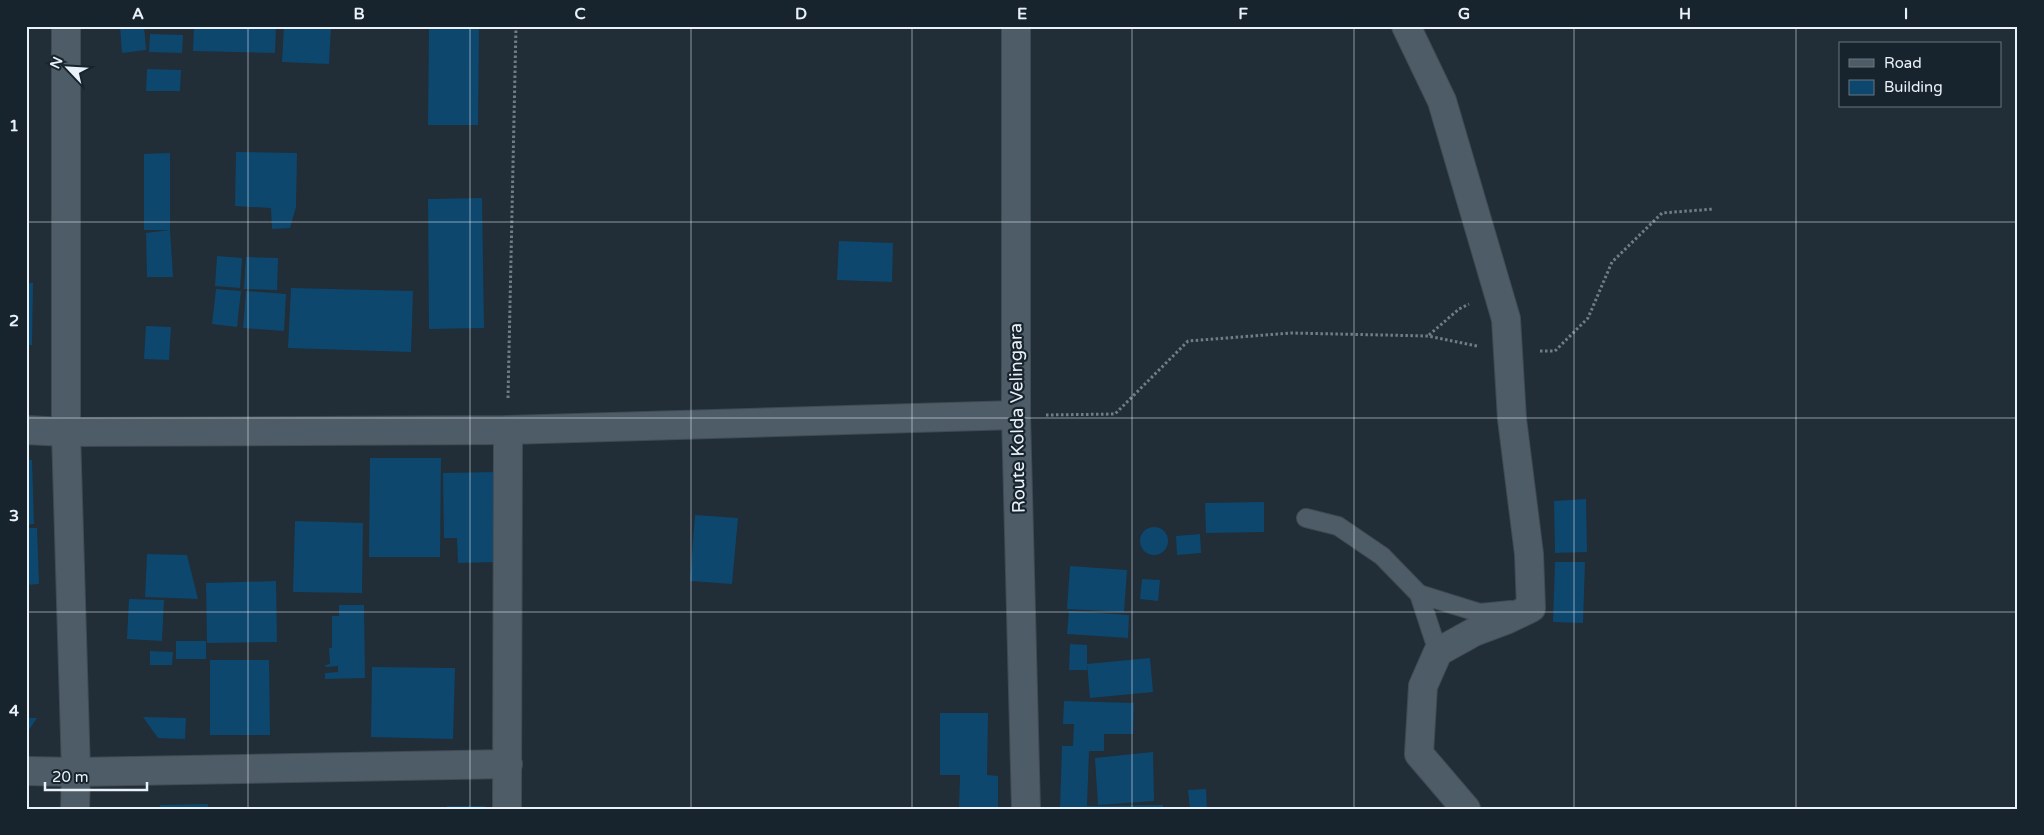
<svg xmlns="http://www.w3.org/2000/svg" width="2044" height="835" viewBox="0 0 2044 835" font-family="'Varela Round',sans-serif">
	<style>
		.building { fill: #0d476e }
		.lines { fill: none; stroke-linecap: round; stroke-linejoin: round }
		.lane-casing { stroke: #404a53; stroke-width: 20 }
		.street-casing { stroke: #404a53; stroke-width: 30 }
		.secondary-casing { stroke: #404a53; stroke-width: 30 }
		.path { stroke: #727c85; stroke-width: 3; stroke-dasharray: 2.5 2.5; stroke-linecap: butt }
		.lane { stroke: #4e5c67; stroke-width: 18 }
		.street { stroke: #4e5c67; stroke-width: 28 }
		.secondary { stroke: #4e5c67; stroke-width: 28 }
		.grid { fill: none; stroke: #eaf2f9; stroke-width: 1; stroke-opacity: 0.55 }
		.labels { text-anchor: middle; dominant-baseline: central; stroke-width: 4.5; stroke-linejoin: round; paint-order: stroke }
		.street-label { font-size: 18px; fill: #eaf2f9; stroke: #17232d }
		.neatline { fill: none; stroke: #eaf2f9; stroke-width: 2 }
		.grid-label { font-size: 16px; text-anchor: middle; font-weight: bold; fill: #eaf2f9 }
	</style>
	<rect width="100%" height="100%" fill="#212d37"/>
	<g class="building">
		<path d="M120,26H144L146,50L122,53Z"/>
		<path d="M194,26H276L275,53L193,51Z"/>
		<path d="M284,26H331L329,64L282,62Z"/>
		<path d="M429,26H479L478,125H428Z"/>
		<path d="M150,34L183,35L182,53L149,52Z"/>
		<path d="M147,69L181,70L180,91H146Z"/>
		<path d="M236,152L297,153L296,207L290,228L272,229L271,208L235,206Z"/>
		<path d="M170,153V230H144V154Z"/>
		<path d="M482,198L484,328L429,329L428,199Z"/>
		<path d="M170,230L173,277H147L146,233Z"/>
		<path d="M839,241L893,243L892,282L837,280Z"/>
		<path d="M217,256L242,258L240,288L215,286Z"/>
		<path d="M246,257L278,258L277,290L244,289Z"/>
		<path d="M26,283H33L32,345H26Z"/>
		<path d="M291,288L413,291L411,352L288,348Z"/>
		<path d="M216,289L241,291L237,327L212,324Z"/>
		<path d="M246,291L286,294L284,331L243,328Z"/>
		<path d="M146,326L171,327L169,360L144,359Z"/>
		<path d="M370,458H441L440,557H369Z"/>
		<path d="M26,460H32L34,524L26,525Z"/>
		<path d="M495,472L496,562L458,563L457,538H444L443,473Z"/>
		<path d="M1586,499L1587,552L1555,553L1554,501Z"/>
		<path d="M1264,502V532L1206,533L1205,503Z"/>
		<path d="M695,515L738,518L732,584L690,581Z"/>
		<path d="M295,521L363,523L362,593L293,592Z"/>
		<circle cx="1154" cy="541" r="14"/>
		<path d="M26,528H37L39,584L26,585Z"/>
		<path d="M1200,534L1201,553L1177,555L1176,536Z"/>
		<path d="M147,554L187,555L198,599L145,597Z"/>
		<path d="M1555,562H1585L1583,623L1553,622Z"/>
		<path d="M1070,566L1127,570L1124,612L1067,609Z"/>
		<path d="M1142,579L1160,580L1158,601L1140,599Z"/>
		<path d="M276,581L277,642L207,643L206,583Z"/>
		<path d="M129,599L164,600L162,641L127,639Z"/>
		<path d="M339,605H364L365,678L325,679V673L338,672V666L326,667L325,665L330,664L329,648H332V616H339Z"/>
		<path d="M1069,611L1129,615L1128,638L1067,634Z"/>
		<rect x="176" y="641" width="30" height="18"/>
		<path d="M1070,644L1087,645V670H1069Z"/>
		<path d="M150,651L173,652L172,665H150Z"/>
		<path d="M1150,658L1153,692L1090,698L1087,664Z"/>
		<path d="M210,660H269L270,735H210Z"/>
		<path d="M372,667L455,668L453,739L371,737Z"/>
		<path d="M1064,701L1134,703L1133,734H1104V751H1089L1087,806L1163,805V809H1060L1062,746H1073L1074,724H1063Z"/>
		<path d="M940,713H988L987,775L998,776V809H959L960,775H940Z"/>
		<path d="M143,717L186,718L185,739L158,738Z"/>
		<path d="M26,718H37L26,734Z"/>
		<path d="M1153,752L1154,801L1098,805L1095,758Z"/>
		<path d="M1206,789L1207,809H1190L1188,790Z"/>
		<path d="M208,804V809H160V805Z"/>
		<path d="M447,806H485L484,809H447Z"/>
	</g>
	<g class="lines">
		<g class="lane-casing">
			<g id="lane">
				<path d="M1306,518L1338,526L1382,556L1419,594L1438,652"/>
				<path d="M1419,594L1480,613L1511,610"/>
			</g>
		</g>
		<g class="street-casing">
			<g id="street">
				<path d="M66,26V432L76,772L75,809"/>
				<path d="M1406,26L1442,101L1506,319L1512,419L1529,554L1531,608L1506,620L1474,632L1438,652L1423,686L1419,754L1466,809"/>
				<path d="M26,430L66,432L508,430L1016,415"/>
				<path d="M26,771L76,772L508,764"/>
				<path d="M507,809L508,430"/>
			</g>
		</g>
		<g class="secondary-casing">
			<path id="secondary" d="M1016,26V415L1026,809"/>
		</g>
		<g class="path">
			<path d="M1429,335L1459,309L1469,304"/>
			<path d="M1540,351H1555L1588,318L1612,262L1662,213L1714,209"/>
			<path d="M508,398L516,26"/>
			<path d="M1046,415L1115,414L1188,341L1291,333L1428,336L1477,346"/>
		</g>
		<use href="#lane" class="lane"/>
		<use href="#street" class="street"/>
		<use href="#secondary" class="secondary"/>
	</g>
	<path class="grid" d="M248,26V809M470,26V809M691,26V809M912,26V809M1132,26V809M1354,26V809M1574,26V809M1796,26V809M26,222H2018M26,418H2018M26,612H2018"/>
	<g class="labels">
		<g class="street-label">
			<text transform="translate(1017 418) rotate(-91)">Route Kolda Velingara</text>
		</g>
	</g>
	<rect width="2044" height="835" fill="none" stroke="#17232d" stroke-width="55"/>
	<rect x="1839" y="42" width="162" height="65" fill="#17232d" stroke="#6b767f"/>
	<rect x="1849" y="59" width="25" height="8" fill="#4e5c67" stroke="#6b767f"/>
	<text x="1884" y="68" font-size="15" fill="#eaf2f9">Road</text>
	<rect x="1849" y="80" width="25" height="15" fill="#0d476e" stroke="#6b767f"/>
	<text x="1884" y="92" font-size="15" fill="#eaf2f9">Building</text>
	<g transform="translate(68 68) rotate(295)" stroke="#17232d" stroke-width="4" paint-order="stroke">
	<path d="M0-4L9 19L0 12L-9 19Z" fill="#eaf2f9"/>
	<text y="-8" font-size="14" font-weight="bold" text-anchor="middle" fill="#eaf2f9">N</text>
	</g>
	<path d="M45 782v8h102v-8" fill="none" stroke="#eaf2f9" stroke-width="2.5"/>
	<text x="52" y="782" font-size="15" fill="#eaf2f9" stroke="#17232d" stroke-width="4" paint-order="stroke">20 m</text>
	<rect x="28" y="28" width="1988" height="780" class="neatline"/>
	<g class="grid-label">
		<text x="138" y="19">A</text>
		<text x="359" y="19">B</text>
		<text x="580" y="19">C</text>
		<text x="801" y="19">D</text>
		<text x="1022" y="19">E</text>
		<text x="1243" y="19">F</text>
		<text x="1464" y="19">G</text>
		<text x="1685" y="19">H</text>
		<text x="1906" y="19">I</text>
		<text x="14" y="131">1</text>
		<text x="14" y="326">2</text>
		<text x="14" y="521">3</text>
		<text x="14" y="716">4</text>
	</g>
</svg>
